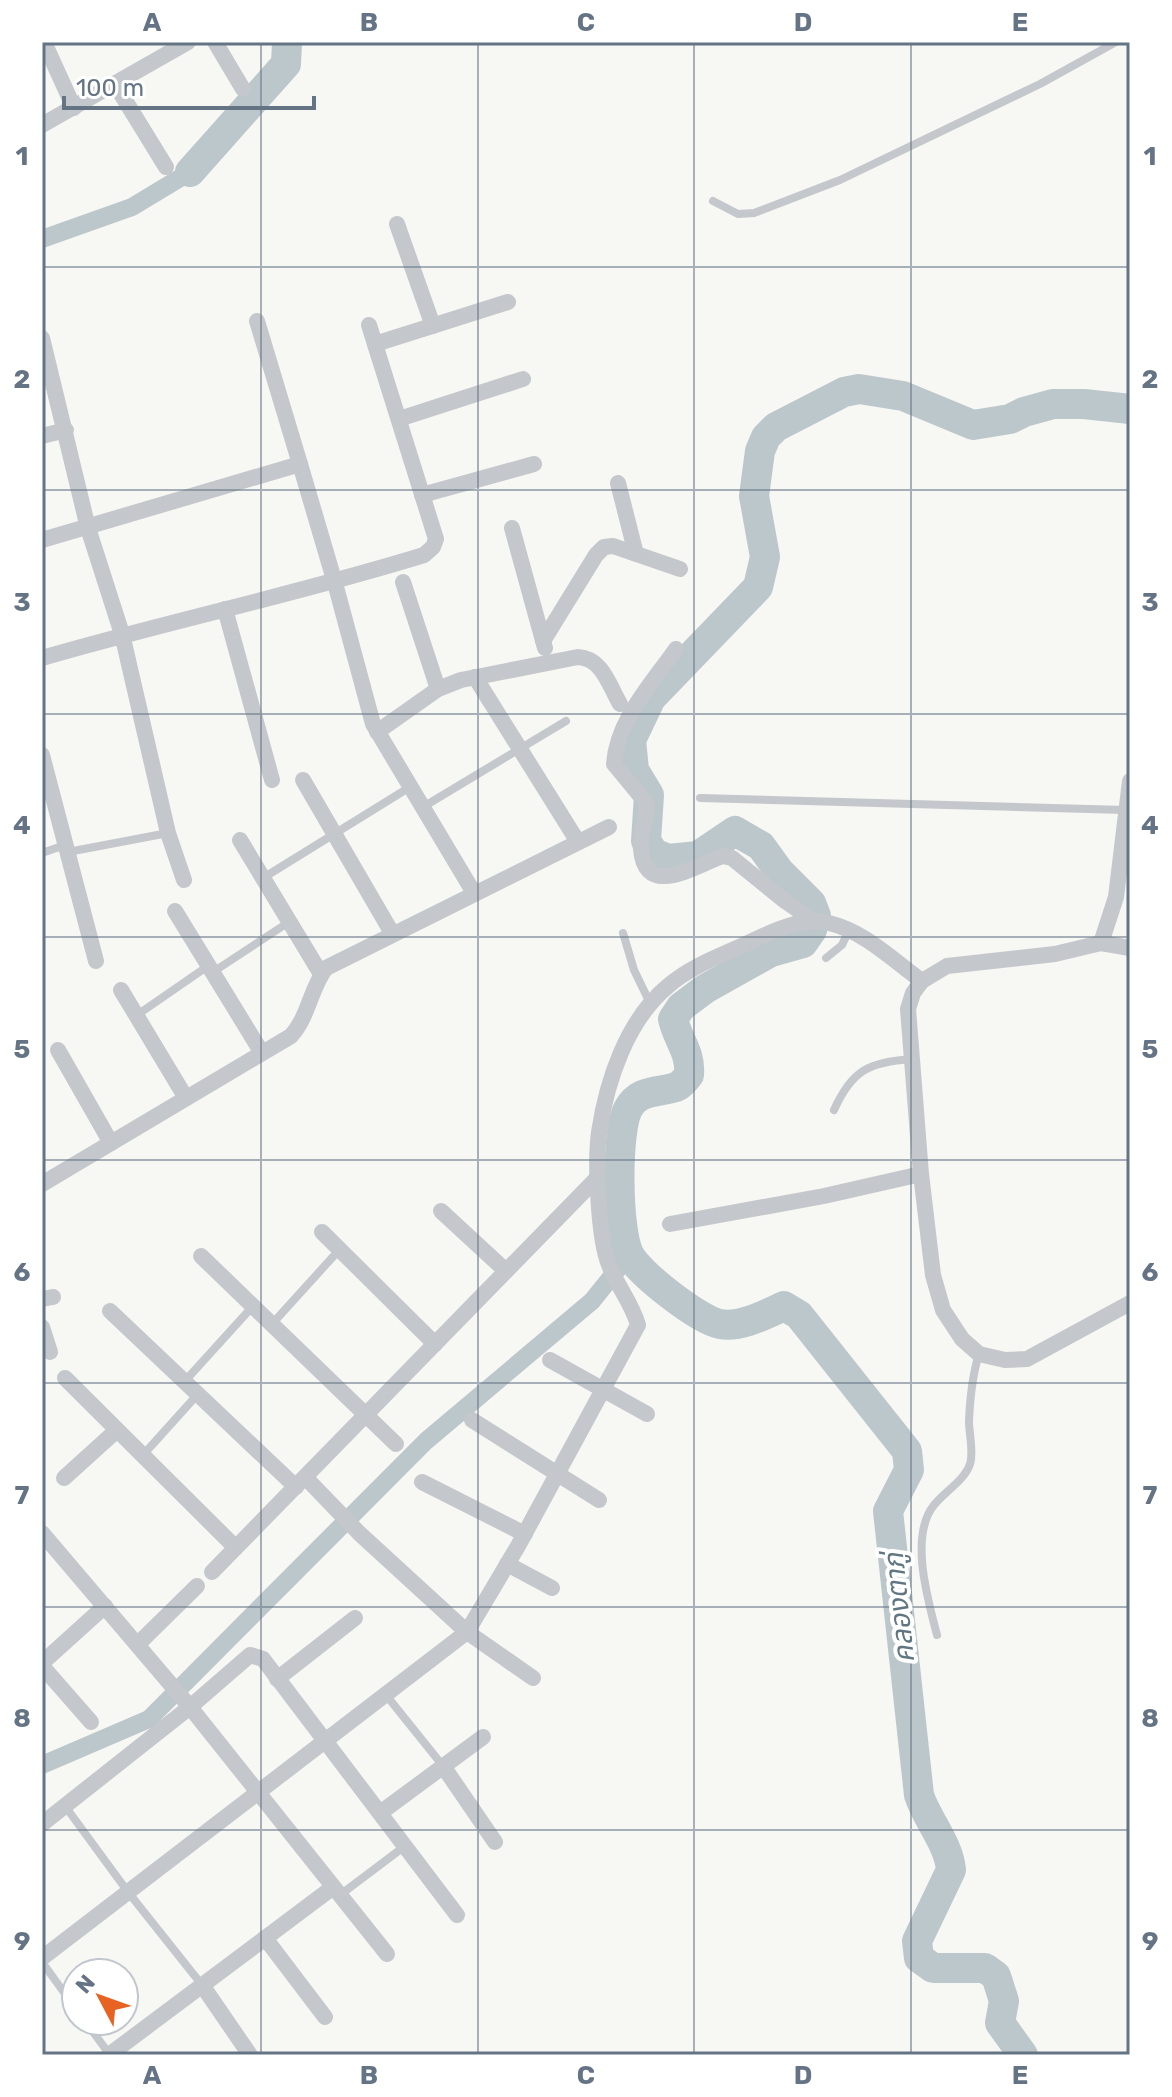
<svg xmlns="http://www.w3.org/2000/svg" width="1172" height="2097" viewBox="0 0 1172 2097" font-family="Rubik,'Noto Sans Thai',sans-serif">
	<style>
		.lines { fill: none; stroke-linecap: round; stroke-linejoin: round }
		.canal { stroke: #bcc7cc; stroke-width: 18 }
		.river { stroke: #bcc7cc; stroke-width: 30 }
		.lane { stroke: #c4c7cb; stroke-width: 8 }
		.street { stroke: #c4c7cb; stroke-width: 16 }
		.grid { fill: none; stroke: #657485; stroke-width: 2; stroke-opacity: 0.55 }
		.labels { text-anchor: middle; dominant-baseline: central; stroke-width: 8; stroke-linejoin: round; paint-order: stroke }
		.water-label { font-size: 28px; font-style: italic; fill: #607682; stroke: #fff }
		.neatline { fill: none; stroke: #657485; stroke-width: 3 }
		.grid-label { font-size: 26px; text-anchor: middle; font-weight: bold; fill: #657485 }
	</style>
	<rect width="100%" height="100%" fill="#f7f7f3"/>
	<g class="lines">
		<g class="canal">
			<path d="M42,239L132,207L190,172"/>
			<path d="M42,1765L149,1719L426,1441L592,1301L629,1255"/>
		</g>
		<g class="river">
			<path d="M190,172L286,64L287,42"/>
			<path d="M1023,2055L1000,2023L1004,2001L996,1976L985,1968H933L919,1958L917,1941L951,1870C949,1844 927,1820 919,1795L888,1511L909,1470L907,1451L799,1315L784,1306C766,1314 741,1328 720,1324C699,1320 638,1273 629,1254C617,1230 616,1132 628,1109C639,1089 657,1093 676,1087C681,1085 685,1080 689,1075C691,1052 678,1041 673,1019L681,1007L705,989L771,952L803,943L812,930L816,916L811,903L779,871L761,846L735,831L698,856L668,859L654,853L646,841L649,795L634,770L631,740L651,698L758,587L765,557L754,496L760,451L766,437L776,427L844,392L859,389L903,396L973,425L1010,419L1024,412L1053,404H1084L1130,409"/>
		</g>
		<g class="lane">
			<path d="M713,201L738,214L754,213L840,180L1040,84L1116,42"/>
			<path d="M700,798L1125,810"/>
			<path d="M423,807L566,721"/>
			<path d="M68,852L168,833"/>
			<path d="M42,853L65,845"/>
			<path d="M263,878L410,787"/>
			<path d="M623,933L634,970L650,1003"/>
			<path d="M826,958L842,945L849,930"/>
			<path d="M213,972L289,922"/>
			<path d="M137,1015L208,966"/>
			<path d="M834,1110C852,1070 869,1062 912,1059"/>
			<path d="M272,1324L340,1249"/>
			<path d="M185,1381L253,1306"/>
			<path d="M143,1455L198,1394"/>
			<path d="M937,1635C928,1600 909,1536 934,1505C944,1492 965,1480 970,1464C974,1452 969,1434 969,1421C970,1398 972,1376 979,1354"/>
			<path d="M386,1695L443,1766"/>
			<path d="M65,1806L128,1892L202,1985"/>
			<path d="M340,1895L405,1846"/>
			<path d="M42,1962L76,2009"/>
			<path d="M85,2021L110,2055"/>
		</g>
		<g class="street">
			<path d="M44,42L74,108"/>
			<path d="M215,42L243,89"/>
			<path d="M115,84L166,167"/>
			<path d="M42,125L188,42"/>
			<path d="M397,224L433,326"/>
			<path d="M42,338L88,528L122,634L168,833L184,880"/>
			<path d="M375,344L508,302"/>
			<path d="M399,419L523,379"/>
			<path d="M42,436L66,430"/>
			<path d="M300,464L335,583L373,724L474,893"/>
			<path d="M618,483L636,554"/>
			<path d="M422,495L534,464"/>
			<path d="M512,528L545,648"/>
			<path d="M42,540L300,464L257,321"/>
			<path d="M403,582L438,689"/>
			<path d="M225,609L272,780"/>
			<path d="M543,641L596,555L604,547L613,546L680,569"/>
			<path d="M676,649C652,683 617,720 614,764L647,804C647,819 639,835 641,849C645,900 696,865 723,856L732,858L785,901L814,921"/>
			<path d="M42,658C169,621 298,594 424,555L433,547L436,539L369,325"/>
			<path d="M475,677L578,842"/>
			<path d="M377,732L438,689L461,680L578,657C602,658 609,685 620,704"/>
			<path d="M42,755L96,961"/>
			<path d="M303,780L392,933"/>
			<path d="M1130,781L1116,897L1101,943L1055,954L947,966L922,981L913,993L908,1009L921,1174L933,1275L943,1310L962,1339L979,1354L1005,1360L1027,1359L1130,1303"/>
			<path d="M240,840L321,974"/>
			<path d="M175,911L262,1053"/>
			<path d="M1101,943L1130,948"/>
			<path d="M121,990L186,1098"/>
			<path d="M58,1050L111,1143"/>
			<path d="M42,1184L291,1036C309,1016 310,989 326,968L609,827"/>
			<path d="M441,1211L506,1271"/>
			<path d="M670,1224L824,1196L921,1174"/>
			<path d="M322,1232L435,1344"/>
			<path d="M201,1256L396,1444"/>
			<path d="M42,1299L53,1297"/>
			<path d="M110,1311L296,1487"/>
			<path d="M42,1327L50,1352"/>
			<path d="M550,1360L647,1414"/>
			<path d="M65,1378L235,1547"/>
			<path d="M472,1420L599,1500"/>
			<path d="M305,1477L359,1533L467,1632L533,1678"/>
			<path d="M64,1478L117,1430"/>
			<path d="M422,1482L525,1534"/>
			<path d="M42,1533L190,1707L387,1954"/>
			<path d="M507,1564L552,1588"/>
			<path d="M212,1572L598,1177"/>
			<path d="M138,1644L197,1586"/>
			<path d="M42,1663L105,1606"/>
			<path d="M42,1666L91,1722"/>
			<path d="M277,1679L355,1618"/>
			<path d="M443,1766L495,1842"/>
			<path d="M380,1813L483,1737"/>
			<path d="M42,1824L190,1707L250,1655L263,1659L457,1915"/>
			<path d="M265,1938L325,2017"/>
			<path d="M42,1958L467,1632L518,1546L638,1325C632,1303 617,1286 609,1265C598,1238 595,1161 599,1132C607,1080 627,1020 668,986C691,966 722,955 748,943C773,931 801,917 829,923C864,931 894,961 922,981"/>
			<path d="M202,1985L250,2055"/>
			<path d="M109,2055L332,1888"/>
		</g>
	</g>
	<path class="grid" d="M261,42V2055M478,42V2055M694,42V2055M911,42V2055M42,267H1130M42,490H1130M42,714H1130M42,937H1130M42,1160H1130M42,1383H1130M42,1607H1130M42,1830H1130"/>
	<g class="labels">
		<g class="water-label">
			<text transform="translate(899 1608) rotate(-96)">คลองตาภู่</text>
		</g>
	</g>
	<rect width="1172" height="2097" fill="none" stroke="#ffffff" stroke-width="88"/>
	<g transform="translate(100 1997) rotate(311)"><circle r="38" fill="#ffffff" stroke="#c1c7ce" stroke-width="2"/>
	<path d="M0-6L14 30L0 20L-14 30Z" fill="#e86322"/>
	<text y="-12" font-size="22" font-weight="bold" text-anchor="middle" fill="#657485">N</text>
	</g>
	<path d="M64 96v12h250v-12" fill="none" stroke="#657485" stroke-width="4"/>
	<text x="76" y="96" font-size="24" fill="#657485" stroke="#ffffff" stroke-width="6" paint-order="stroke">100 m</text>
	<rect x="44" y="44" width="1084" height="2009" class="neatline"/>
	<g class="grid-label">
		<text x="152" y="31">A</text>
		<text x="369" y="31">B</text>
		<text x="586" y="31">C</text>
		<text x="803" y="31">D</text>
		<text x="1020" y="31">E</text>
		<text x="22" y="165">1</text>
		<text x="1150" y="165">1</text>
		<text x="22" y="388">2</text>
		<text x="1150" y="388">2</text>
		<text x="22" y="611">3</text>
		<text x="1150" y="611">3</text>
		<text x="22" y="834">4</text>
		<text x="1150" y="834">4</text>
		<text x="22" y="1058">5</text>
		<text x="1150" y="1058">5</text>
		<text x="22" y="1281">6</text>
		<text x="1150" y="1281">6</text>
		<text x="22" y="1504">7</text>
		<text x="1150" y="1504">7</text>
		<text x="22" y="1727">8</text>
		<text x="1150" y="1727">8</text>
		<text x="22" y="1950">9</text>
		<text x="1150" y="1950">9</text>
		<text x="152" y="2084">A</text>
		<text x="369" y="2084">B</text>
		<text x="586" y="2084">C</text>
		<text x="803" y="2084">D</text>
		<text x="1020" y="2084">E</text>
	</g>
</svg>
